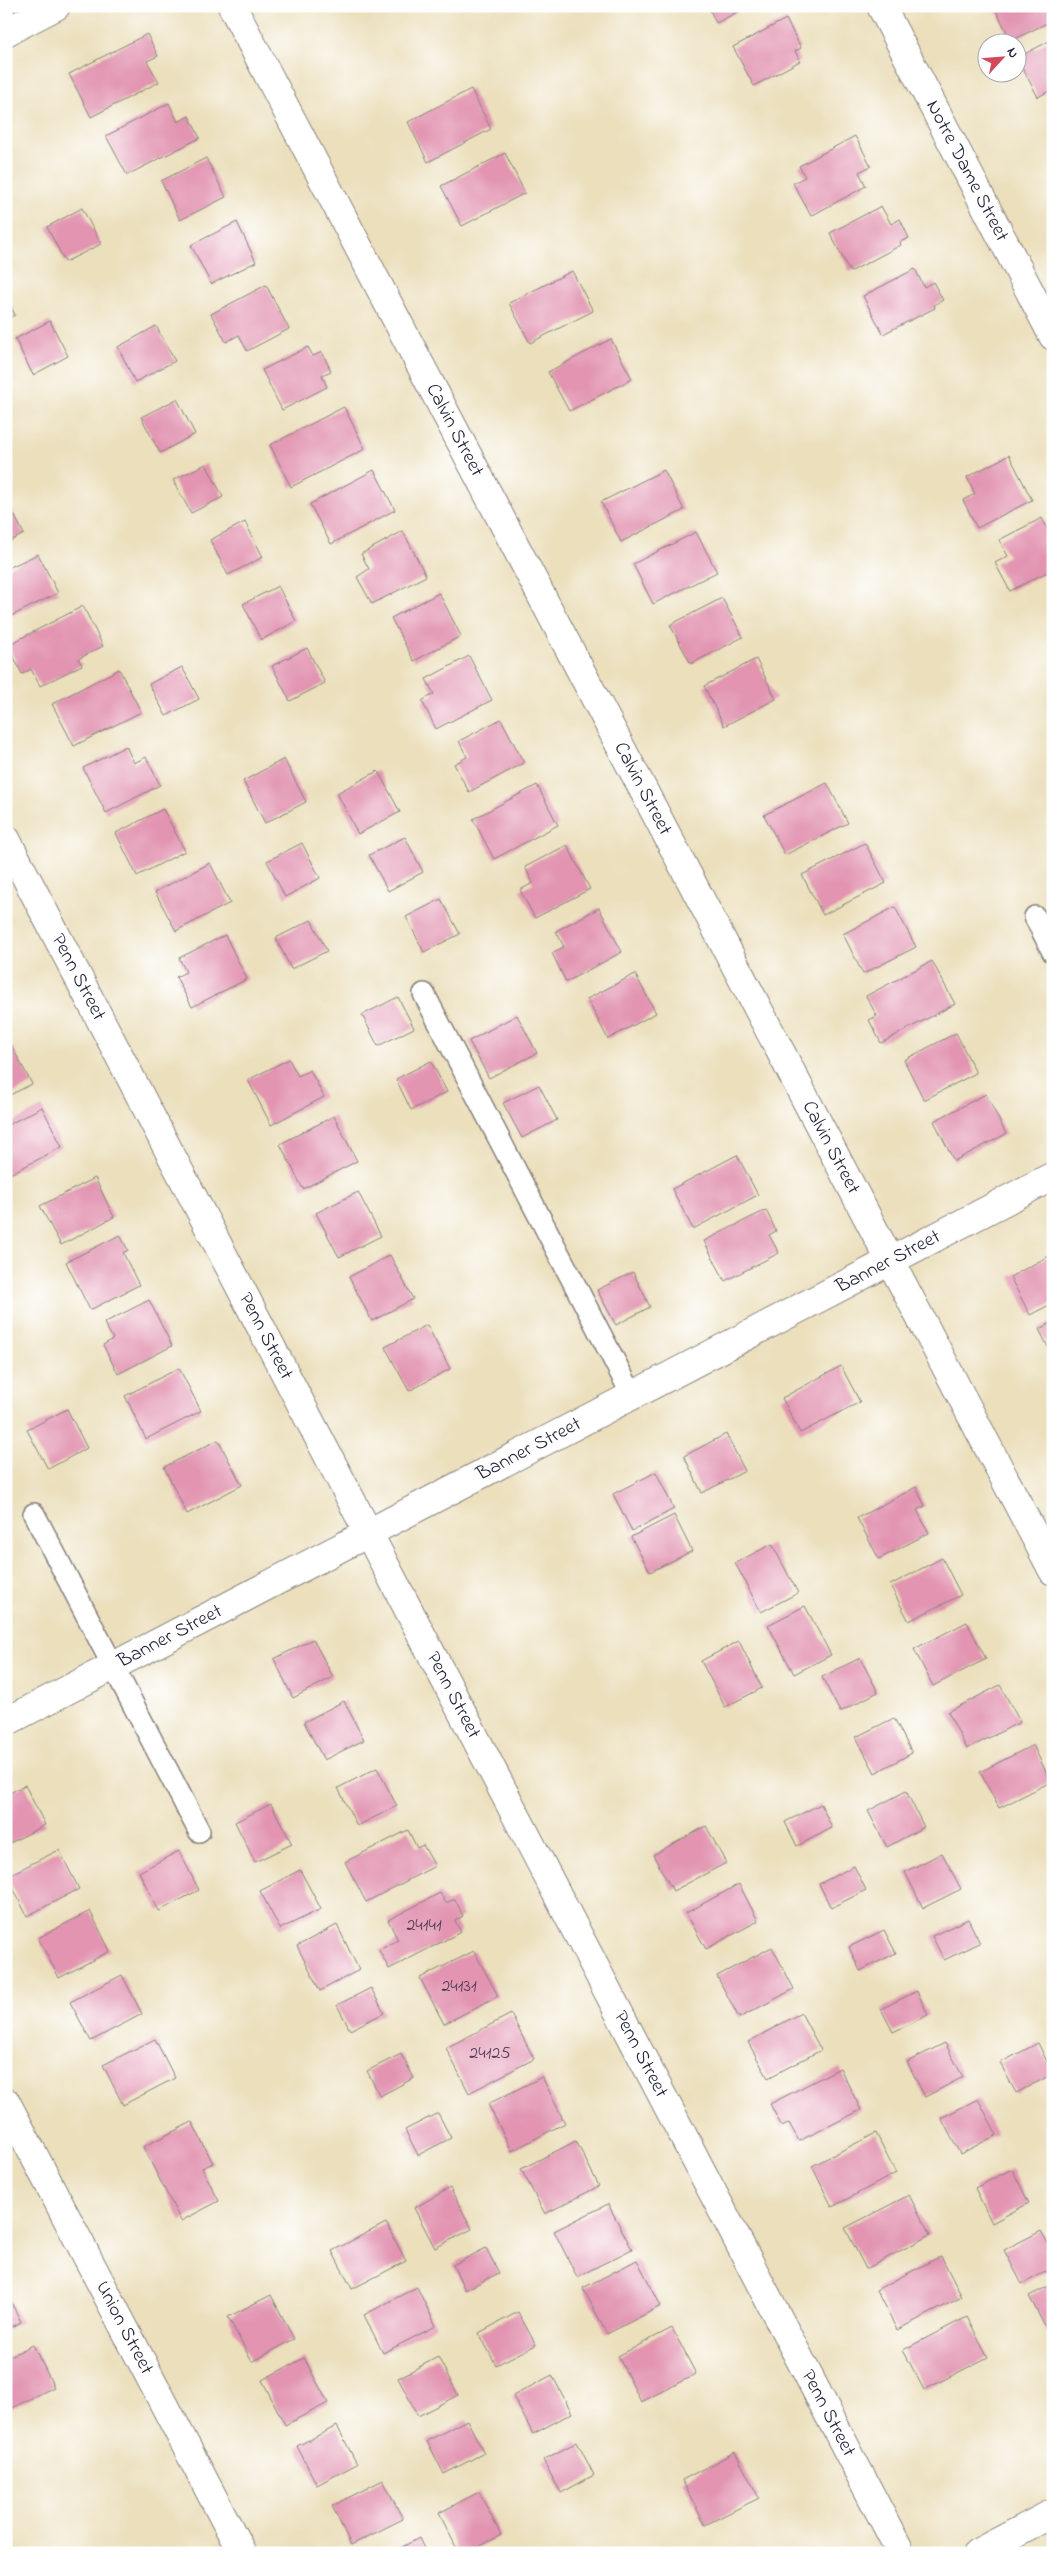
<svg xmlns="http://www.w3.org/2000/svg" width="1059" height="2559" viewBox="0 0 1059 2559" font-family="'Indie Flower',sans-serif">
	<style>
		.building { fill: #e294b1 }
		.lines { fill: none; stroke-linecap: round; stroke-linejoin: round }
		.lane-casing { stroke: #86807c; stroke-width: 24 }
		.street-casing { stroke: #86807c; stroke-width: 30 }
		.primary-casing { stroke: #86807c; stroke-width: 30 }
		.lane { stroke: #fff; stroke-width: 21 }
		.street { stroke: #fff; stroke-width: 28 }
		.primary { stroke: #fff; stroke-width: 28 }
		.labels { text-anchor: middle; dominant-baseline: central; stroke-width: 5; stroke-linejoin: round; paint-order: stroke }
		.number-label { font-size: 18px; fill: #523e58 }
		.street-label { font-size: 20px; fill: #22223b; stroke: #fff }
	</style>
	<rect width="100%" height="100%" fill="#fff"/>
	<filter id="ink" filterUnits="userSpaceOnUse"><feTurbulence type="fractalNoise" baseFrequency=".02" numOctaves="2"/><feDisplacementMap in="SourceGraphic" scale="10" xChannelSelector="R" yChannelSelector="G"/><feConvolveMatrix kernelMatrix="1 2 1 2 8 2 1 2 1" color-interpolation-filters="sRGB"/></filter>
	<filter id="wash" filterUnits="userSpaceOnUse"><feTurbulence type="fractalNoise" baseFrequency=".0096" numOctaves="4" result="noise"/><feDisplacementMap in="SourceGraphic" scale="20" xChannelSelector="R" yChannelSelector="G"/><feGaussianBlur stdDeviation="1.12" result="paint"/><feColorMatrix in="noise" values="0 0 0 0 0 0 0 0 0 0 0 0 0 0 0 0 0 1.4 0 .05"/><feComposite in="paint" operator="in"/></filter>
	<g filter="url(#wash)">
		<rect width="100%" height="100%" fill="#ebdfbc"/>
		<g id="blocks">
			<g class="building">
				<path d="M708,6H749L716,23Z"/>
				<path d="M994,6H1053V20L1011,41Z"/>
				<path d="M786,19L801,48L795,51L800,61L754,86L733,47Z"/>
				<path d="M147,34L158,56L147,61L159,82L91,117L69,74Z"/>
				<path d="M1053,39V89L1038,97L1017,58Z"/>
				<path d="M471,89L491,129L428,162L408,122Z"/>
				<path d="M169,103L178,122L189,116L200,138L127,175L106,136Z"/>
				<path d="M1053,110V122L1048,112Z"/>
				<path d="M855,136L871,166L859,172L866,186L811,216L793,183L805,177L799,166Z"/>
				<path d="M505,153L525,193L462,226L441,186Z"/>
				<path d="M206,158L226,197L180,220L161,181Z"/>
				<path d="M881,206L891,224L900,219L909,238L900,242L901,245L850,272L830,233Z"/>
				<path d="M82,208L101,244L65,262L47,227Z"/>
				<path d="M237,222L256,262L211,284L191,245Z"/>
				<path d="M915,269L924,287L933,282L943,300L934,305L935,308L883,334L863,296Z"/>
				<path d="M572,271L593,311L530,343L509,303Z"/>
				<path d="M266,285L289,329L247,351L239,335L226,342L211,314Z"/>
				<path d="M6,297L15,315L6,319Z"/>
				<path d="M50,321L68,356L33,375L15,339Z"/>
				<path d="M156,326L175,361L135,382L118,347Z"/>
				<path d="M611,339L632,379L569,411L548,372Z"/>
				<path d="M308,347L313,356L322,352L331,371L322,375L327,387L282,410L262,370Z"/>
				<path d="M177,399L195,434L160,453L141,417Z"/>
				<path d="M344,407L365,449L291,487L270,445Z"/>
				<path d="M1009,455L1032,500L977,528L963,500L975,494L967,477Z"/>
				<path d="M206,464L223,497L191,513L173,480Z"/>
				<path d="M374,470L395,510L331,544L310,504Z"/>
				<path d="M664,470L684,510L621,542L601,502Z"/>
				<path d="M6,499L24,534L6,543Z"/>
				<path d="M1042,518L1053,539V569L1010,591L995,563L1008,556L999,540Z"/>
				<path d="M245,522L263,557L228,575L210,540Z"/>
				<path d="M403,531L426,576L372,604L357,577L369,569L361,554Z"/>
				<path d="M696,532L717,572L653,604L633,564Z"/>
				<path d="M38,554L58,593L11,616L6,606V569Z"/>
				<path d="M278,586L296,621L261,640L243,604Z"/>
				<path d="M439,593L461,636L414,661L391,618Z"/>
				<path d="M722,598L743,637L691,664L670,625Z"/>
				<path d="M83,606L103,646L78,659L82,665L40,686L31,669L22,674L8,645Z"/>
				<path d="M307,648L325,683L290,701L272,666Z"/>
				<path d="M469,656L492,700L436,729L422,701L434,694L426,679Z"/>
				<path d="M756,659L776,699L724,726L704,686Z"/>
				<path d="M182,667L199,699L166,716L149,684Z"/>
				<path d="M119,669L141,712L74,746L52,704Z"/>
				<path d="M501,719L524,763L469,792L454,764L467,757L459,741Z"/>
				<path d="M126,746L134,763L146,757L160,785L106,813L83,768Z"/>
				<path d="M284,759L306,802L265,823L243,781Z"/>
				<path d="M378,771L400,812L358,834L337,793Z"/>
				<path d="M827,783L848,823L785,855L764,815Z"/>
				<path d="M537,785L558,825L494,859L473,819Z"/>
				<path d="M163,809L185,851L137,876L116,833Z"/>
				<path d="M405,837L423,872L388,891L369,855Z"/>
				<path d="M302,843L320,878L285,897L267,861Z"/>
				<path d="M865,843L886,883L823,915L802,875Z"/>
				<path d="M567,845L590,889L535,918L520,890L533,883L525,867Z"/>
				<path d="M210,863L230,903L176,931L155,892Z"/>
				<path d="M441,899L460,934L424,952L406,917Z"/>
				<path d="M895,907L916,947L863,974L843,934Z"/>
				<path d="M599,908L622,952L566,982L552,953L564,947L556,931Z"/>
				<path d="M311,920L327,951L291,969L276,938Z"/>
				<path d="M225,935L247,979L192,1007L176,977L186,972L179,958Z"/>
				<path d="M932,961L955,1004L881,1043L869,1020L877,1016L866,996Z"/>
				<path d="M635,974L656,1013L608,1039L587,999Z"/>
				<path d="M398,997L414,1028L378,1046L362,1015Z"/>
				<path d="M517,1015L537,1053L489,1078L469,1041Z"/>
				<path d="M956,1033L976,1073L924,1100L904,1060Z"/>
				<path d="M11,1045L32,1084L6,1097V1047Z"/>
				<path d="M289,1059L298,1076L310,1070L324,1097L271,1125L248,1080Z"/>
				<path d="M431,1061L447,1092L411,1110L396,1079Z"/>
				<path d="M539,1085L557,1120L522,1138L503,1103Z"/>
				<path d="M986,1094L1006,1134L954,1161L934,1121Z"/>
				<path d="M42,1107L62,1147L8,1175L6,1170V1126Z"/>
				<path d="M334,1116L357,1161L303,1189L280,1144Z"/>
				<path d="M737,1155L758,1195L693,1229L672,1189Z"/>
				<path d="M95,1178L114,1217L61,1245L40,1206Z"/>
				<path d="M358,1192L381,1236L339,1257L316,1213Z"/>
				<path d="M766,1210L776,1231L769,1235L779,1253L725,1281L704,1241Z"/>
				<path d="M120,1235L128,1250L123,1253L139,1285L90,1310L66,1262Z"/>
				<path d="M390,1255L413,1299L372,1321L349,1277Z"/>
				<path d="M1049,1256L1053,1264V1303L1030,1315L1010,1277Z"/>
				<path d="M633,1272L650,1307L616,1325L597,1290Z"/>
				<path d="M149,1300L172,1346L118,1374L103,1345L113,1339L104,1323Z"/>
				<path d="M1053,1322V1357L1039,1329Z"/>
				<path d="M427,1325L450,1369L409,1391L385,1347Z"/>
				<path d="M841,1366L860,1402L800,1433L782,1398Z"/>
				<path d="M179,1368L201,1411L146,1439L125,1396Z"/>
				<path d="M67,1409L87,1448L48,1469L27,1430Z"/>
				<path d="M726,1434L745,1471L702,1493L684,1456Z"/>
				<path d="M218,1440L242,1485L187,1514L164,1467Z"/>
				<path d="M656,1472L674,1509L632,1531L613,1494Z"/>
				<path d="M916,1487L925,1506L917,1510L929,1533L879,1559L857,1518Z"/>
				<path d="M674,1515L692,1551L650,1572L631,1537Z"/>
				<path d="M772,1544L798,1593L761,1612L735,1563Z"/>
				<path d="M942,1558L961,1595L909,1621L890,1585Z"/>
				<path d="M805,1606L831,1655L794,1674L768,1625Z"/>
				<path d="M967,1622L986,1659L933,1686L914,1649Z"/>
				<path d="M313,1639L333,1677L293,1698L274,1659Z"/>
				<path d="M739,1641L762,1688L725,1707L701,1661Z"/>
				<path d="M860,1658L878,1692L840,1712L822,1677Z"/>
				<path d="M1000,1685L1020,1722L967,1749L948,1712Z"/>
				<path d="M344,1701L364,1740L324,1760L304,1722Z"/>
				<path d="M894,1718L912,1753L875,1773L856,1737Z"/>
				<path d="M1033,1745L1051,1782L999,1808L980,1772Z"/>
				<path d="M377,1768L397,1806L357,1826L338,1788Z"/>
				<path d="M25,1785L45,1825L6,1845V1795Z"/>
				<path d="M906,1791L924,1827L887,1847L868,1811Z"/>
				<path d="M271,1804L292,1844L255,1862L235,1822Z"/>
				<path d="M821,1804L832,1828L797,1846L785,1822Z"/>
				<path d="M706,1826L726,1863L673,1891L653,1855Z"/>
				<path d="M408,1830L417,1848L423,1845L435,1866L366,1902L345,1862Z"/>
				<path d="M59,1850L79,1889L27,1916L7,1876Z"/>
				<path d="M179,1851L199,1890L159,1911L139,1872Z"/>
				<path d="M942,1853L961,1889L923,1908L905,1872Z"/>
				<path d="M854,1866L866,1890L831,1908L819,1884Z"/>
				<path d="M300,1870L321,1909L280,1929L260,1891Z"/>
				<path d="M739,1884L758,1921L706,1949L686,1913Z"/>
				<path d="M440,1893L446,1903L455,1899L463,1916L455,1921L461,1932L389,1969L379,1950L398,1940L388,1920Z"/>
				<path d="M90,1911L110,1951L59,1978L38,1938Z"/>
				<path d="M968,1919L980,1943L944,1960L932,1936Z"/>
				<path d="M337,1925L359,1970L320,1991L297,1946Z"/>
				<path d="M884,1930L896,1953L860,1971L849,1947Z"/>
				<path d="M772,1947L794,1989L739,2018L717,1976Z"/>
				<path d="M474,1951L498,1996L444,2024L420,1978Z"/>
				<path d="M122,1975L142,2014L91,2041L70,2002Z"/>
				<path d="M371,1988L384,2013L350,2030L337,2005Z"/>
				<path d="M917,1991L928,2015L893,2032L881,2009Z"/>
				<path d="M801,2013L821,2050L768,2078L748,2042Z"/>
				<path d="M511,2014L534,2059L469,2093L446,2048Z"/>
				<path d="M155,2039L175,2078L123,2105L103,2065Z"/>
				<path d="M945,2043L963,2077L925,2097L907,2062Z"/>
				<path d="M1038,2043L1053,2074L1016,2093L1000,2063Z"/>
				<path d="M401,2054L414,2078L380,2096L367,2071Z"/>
				<path d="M840,2068L861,2110L799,2141L789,2123L782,2127L770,2104Z"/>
				<path d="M542,2077L565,2123L512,2151L488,2104Z"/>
				<path d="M978,2099L997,2135L960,2154L941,2118Z"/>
				<path d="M438,2113L451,2138L418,2155L405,2130Z"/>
				<path d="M192,2122L213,2163L202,2168L219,2201L181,2221L143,2147Z"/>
				<path d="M876,2133L896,2173L832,2207L812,2166Z"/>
				<path d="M576,2141L599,2186L545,2214L521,2169Z"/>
				<path d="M1012,2169L1029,2203L992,2223L975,2188Z"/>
				<path d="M450,2188L472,2229L435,2248L414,2208Z"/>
				<path d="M909,2195L930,2235L866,2269L845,2228Z"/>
				<path d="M608,2204L632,2249L577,2277L554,2231Z"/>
				<path d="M386,2223L406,2261L352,2289L332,2251Z"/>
				<path d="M1041,2231L1053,2252V2268L1022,2284L1004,2250Z"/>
				<path d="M486,2248L499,2273L465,2290L453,2265Z"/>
				<path d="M941,2256L962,2297L897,2330L876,2290Z"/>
				<path d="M637,2260L661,2306L607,2334L583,2288Z"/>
				<path d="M1053,2284V2342L1029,2296Z"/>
				<path d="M417,2287L436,2326L383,2353L364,2315Z"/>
				<path d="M6,2292L21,2322L6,2330Z"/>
				<path d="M271,2295L294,2339L252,2362L228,2317Z"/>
				<path d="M518,2312L536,2345L496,2365L479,2333Z"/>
				<path d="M967,2317L988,2357L924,2390L903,2350Z"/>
				<path d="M672,2328L696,2374L641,2402L618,2356Z"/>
				<path d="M33,2345L54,2387L6,2411V2358Z"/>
				<path d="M438,2357L458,2395L418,2416L398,2378Z"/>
				<path d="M304,2358L328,2403L285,2425L262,2380Z"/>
				<path d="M552,2375L572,2413L533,2434L513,2396Z"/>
				<path d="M467,2420L484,2453L444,2474L427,2441Z"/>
				<path d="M337,2426L357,2464L317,2485L297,2446Z"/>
				<path d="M577,2442L594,2475L561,2493L543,2460Z"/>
				<path d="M735,2452L759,2498L705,2525L682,2480Z"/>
				<path d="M383,2480L403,2519L351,2545L332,2506Z"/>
				<path d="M479,2492L501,2535L467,2553H459L439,2513Z"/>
				<path d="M419,2538L426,2553H391Z"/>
			</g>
		</g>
	</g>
	<g filter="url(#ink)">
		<use href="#blocks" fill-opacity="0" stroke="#86807c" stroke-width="1"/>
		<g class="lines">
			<g class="lane-casing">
				<g id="lane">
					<path d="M1035,917L1053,952"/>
					<path d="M424,994L632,1395"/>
					<path d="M34,1514L199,1831"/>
				</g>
			</g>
			<g class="street-casing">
				<g id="street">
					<path id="s1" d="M232,6L1053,1571"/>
					<path id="s2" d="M881,6L1053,336"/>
					<path d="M6,32L56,6"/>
					<path id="s3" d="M6,839L901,2553"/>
					<path id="s4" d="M6,1722L1053,1176"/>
					<path id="s5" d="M6,2102L242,2553"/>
				</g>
			</g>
			<g class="primary-casing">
				<path id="primary" d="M977,2553L1053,2513"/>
			</g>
			<use href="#lane" class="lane"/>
			<use href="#street" class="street"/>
			<use href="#primary" class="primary"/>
		</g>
	</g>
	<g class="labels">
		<g class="number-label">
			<text x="424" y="1926">24141</text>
			<text x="459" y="1987">24131</text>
			<text x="490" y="2054">24125</text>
		</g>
		<g class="street-label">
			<text stroke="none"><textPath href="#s2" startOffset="186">Notre Dame Street</textPath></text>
			<text stroke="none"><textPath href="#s1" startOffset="479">Calvin Street</textPath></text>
			<text stroke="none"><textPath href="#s1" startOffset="884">Calvin Street</textPath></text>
			<text stroke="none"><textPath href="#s3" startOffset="156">Penn Street</textPath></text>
			<text stroke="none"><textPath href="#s1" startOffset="1289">Calvin Street</textPath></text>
			<text stroke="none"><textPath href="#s4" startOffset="995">Banner Street</textPath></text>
			<text stroke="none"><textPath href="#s3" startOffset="561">Penn Street</textPath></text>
			<text stroke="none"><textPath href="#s4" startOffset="590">Banner Street</textPath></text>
			<text stroke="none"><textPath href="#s4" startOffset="185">Banner Street</textPath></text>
			<text stroke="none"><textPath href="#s3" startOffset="966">Penn Street</textPath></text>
			<text stroke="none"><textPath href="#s3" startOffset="1371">Penn Street</textPath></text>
			<text stroke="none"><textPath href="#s5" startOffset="255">Union Street</textPath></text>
			<text stroke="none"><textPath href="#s3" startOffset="1776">Penn Street</textPath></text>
		</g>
	</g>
	<rect width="1059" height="2559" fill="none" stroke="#fff" stroke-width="25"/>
	<g transform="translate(1002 58) rotate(64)"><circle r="24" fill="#ffffff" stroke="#a7a7b1"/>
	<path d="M0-4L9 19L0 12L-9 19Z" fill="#d1495b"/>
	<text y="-8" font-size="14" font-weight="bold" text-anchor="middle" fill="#22223b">N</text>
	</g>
</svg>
